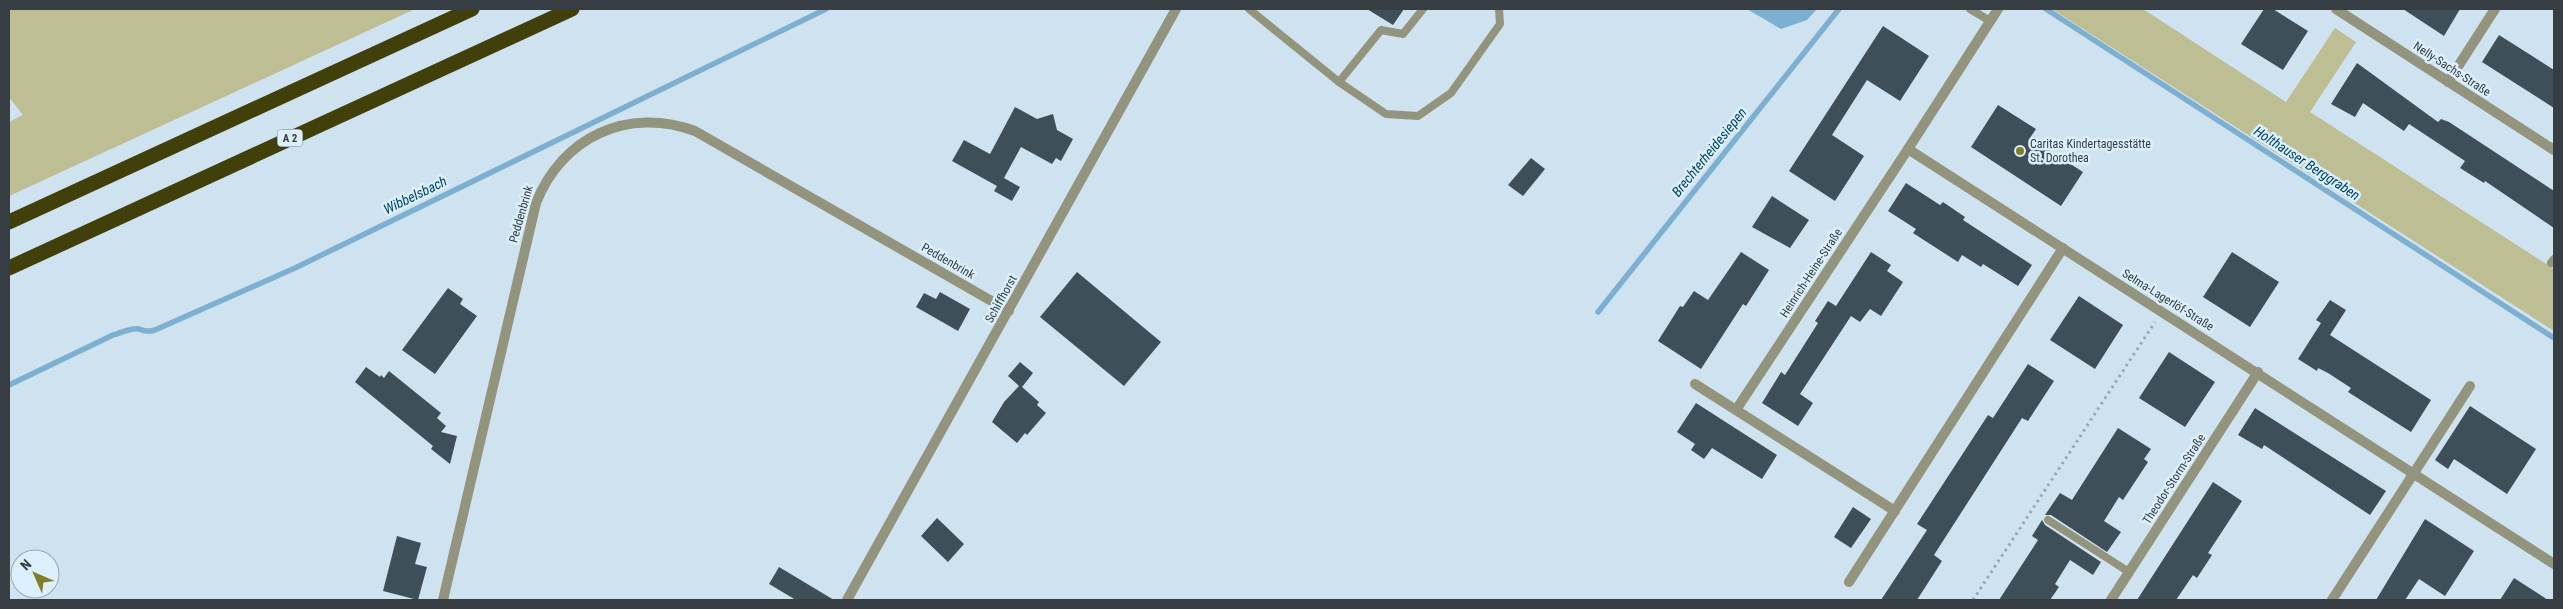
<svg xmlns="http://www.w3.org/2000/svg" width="2563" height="609" viewBox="0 0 2563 609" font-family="'Roboto Condensed',sans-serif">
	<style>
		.green { fill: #bdbe93 }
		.water { fill: #7dafd0 }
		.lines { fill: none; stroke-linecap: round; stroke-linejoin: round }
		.stream { stroke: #7dafd0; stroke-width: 5.5 }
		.building { fill: #3f4f5a }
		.path { stroke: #98a7b3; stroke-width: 3; stroke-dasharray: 2.5 4; stroke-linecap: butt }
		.service { stroke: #93947d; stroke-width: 8 }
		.minor { stroke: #93947d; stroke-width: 10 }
		.motorway { stroke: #41400a; stroke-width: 15 }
		.poi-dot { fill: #807f28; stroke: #dceffd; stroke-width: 2 }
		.labels { text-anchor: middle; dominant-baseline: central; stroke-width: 5; stroke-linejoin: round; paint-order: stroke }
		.shield { fill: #dceffd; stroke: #68737c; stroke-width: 1 }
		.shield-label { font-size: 11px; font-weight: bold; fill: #363e44 }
		.street-label { font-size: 12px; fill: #363e44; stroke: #dceffd }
		.poi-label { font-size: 12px; fill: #363e44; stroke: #dceffd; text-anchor: start }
		.water-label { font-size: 14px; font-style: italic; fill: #024565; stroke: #dceffd }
	</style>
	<rect width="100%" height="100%" fill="#cfe2f0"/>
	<g class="green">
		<path d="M9,9H415L9,196V122L23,115L9,97Z"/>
		<path d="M2052,9H2143L2286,102L2335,28L2356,42L2310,112L2554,269V331Z"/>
	</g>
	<path class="water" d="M1747,9H1817L1807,20L1781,29Z"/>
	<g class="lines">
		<g class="stream">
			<path d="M2046,9L2554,338"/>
			<path d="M1598,312L1839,9"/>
			<path d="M9,385L113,335C121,333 131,327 139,329C146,331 148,332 155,330L295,268L826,9"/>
		</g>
	</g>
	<g class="building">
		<path d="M1367,9H1404L1393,25Z"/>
		<path d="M2264,9H2273L2308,31L2283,70L2241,44Z"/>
		<path d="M2403,9H2460L2444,36Z"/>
		<path d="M1883,26L1929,56L1900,101L1867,80L1832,135L1864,156L1835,201L1789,171Z"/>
		<path d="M2499,35L2554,70V108L2482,62Z"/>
		<path d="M2357,63L2438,122L2441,119L2449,122L2554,191V228L2485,181L2484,183L2460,168L2465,161L2409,124L2404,131L2363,103L2355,117L2331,104Z"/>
		<path d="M1998,105L2036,129L2030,138L2083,172L2061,206L1971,147Z"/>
		<path d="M1015,107L1037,119L1053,114L1057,130L1073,139L1061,161L1056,158L1052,164L1021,147L1004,178L1020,187L1012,201L994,191L997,186L952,161L964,140L990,154Z"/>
		<path d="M1531,158L1545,169L1523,196L1508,185Z"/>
		<path d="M1906,183L1940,205L1943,202L1965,217L1963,220L2032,265L2018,286L1983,264L1981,267L1962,255L1958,262L1913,233L1916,229L1888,211Z"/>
		<path d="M1772,196L1809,220L1790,248L1752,227Z"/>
		<path d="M1741,252L1769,270L1746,306L1743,304L1701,369L1658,341L1680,306L1683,307L1694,291L1708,300Z"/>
		<path d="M1871,252L1891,265L1887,271L1903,282L1881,316L1870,309L1860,322L1851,316L1800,394L1813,403L1798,426L1762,403L1781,372L1785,375L1818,323L1815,321L1828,301L1836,306Z"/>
		<path d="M2232,252L2279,282L2250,327L2203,297Z"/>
		<path d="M1077,272L1161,342L1124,386L1040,317Z"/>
		<path d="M448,288L463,299L460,304L477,316L435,374L402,350Z"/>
		<path d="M940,292L970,309L958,331L916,307L924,293L936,299Z"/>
		<path d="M2079,296L2123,325L2095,369L2050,340Z"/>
		<path d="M2330,300L2346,310L2330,335L2431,400L2411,432L2348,392L2351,388L2328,373L2318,368L2317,371L2298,359L2321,323L2316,320Z"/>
		<path d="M2169,352L2215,382L2185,427L2139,398Z"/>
		<path d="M1020,362L1033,373L1022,387L1039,402L1037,405L1046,413L1027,435L1025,433L1017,443L992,422L1004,402L1019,386L1008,376Z"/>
		<path d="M2028,364L2054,381L2028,421L2022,418L1934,555L1942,561L1917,600H1881L1927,530L1917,524L1988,415L1993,418Z"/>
		<path d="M366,367L380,377L381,375L384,378L389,371L441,413L437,418L446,426L441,432L457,436L450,464L431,449L433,446L355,382Z"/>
		<path d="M1696,403L1777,455L1762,479L1712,448L1704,459L1691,450L1695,444L1677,432Z"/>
		<path d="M2470,406L2536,449L2507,494L2454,459L2448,469L2435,460Z"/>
		<path d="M2255,408L2386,491L2370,515L2264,445L2262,449L2238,435Z"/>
		<path d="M2118,428L2151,449L2144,459L2148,462L2123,500L2119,497L2104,521L2121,532L2107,552L2051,515H2045L2060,493L2072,500Z"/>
		<path d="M2213,482L2242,501L2208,553L2212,555L2197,578L2193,575L2176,600H2137Z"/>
		<path d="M1853,507L1871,519L1851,548L1834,537Z"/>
		<path d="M937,518L964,544L948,562L921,536Z"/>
		<path d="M2425,519L2474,551L2445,596L2419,579L2405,600H2376Z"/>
		<path d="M2042,520L2045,525L2101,562L2093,575L2070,560L2055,584L2059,587L2050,600H1999L2038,540L2032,536Z"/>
		<path d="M397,536L421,543L415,564L427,567L418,600L383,591Z"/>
		<path d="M779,567L834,600H796L769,584Z"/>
		<path d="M2514,578L2548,600H2500Z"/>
	</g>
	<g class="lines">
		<path class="path" d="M1973,600L2155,322"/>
		<g class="service">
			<path d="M1249,9L1339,82L1381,30L1403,34L1423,9"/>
			<path d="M1970,9L1990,21"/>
			<path d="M1339,82L1386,114L1418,116L1451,93L1500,24L1499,9"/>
			<path d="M2551,263L2554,259"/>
			<path d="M2048,520L2129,572"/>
		</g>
		<g class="minor">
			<path d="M1998,9L1908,149L2554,564"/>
			<path d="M2336,9L2554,150"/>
			<path d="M2448,82L2495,9"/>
			<path d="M1695,384L1895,511"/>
			<path d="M1736,410L1908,149"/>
			<path d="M1849,582L2063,248"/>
			<path d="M443,600L536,203C562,137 628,106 695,131L1009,311"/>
			<path d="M847,600L1176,9"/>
			<path d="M2111,600L2258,372"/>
			<path d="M2332,600L2470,386"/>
		</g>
		<g class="motorway">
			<path d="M9,222L472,9"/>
			<path d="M9,268L572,9"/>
		</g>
	</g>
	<circle class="poi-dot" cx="2020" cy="151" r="5"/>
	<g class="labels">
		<rect class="shield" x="277.5" y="129.5" width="25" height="17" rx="4"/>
		<g class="shield-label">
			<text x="290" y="138">A 2</text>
		</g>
		<g class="street-label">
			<text transform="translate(2452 69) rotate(33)">Nelly-Sachs-Straße</text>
			<text transform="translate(521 214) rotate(-74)">Peddenbrink</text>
			<text transform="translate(948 261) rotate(30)">Peddenbrink</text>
			<text transform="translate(1811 273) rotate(-57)">Heinrich-Heine-Straße</text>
			<text transform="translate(1001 299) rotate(-61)">Schiffhorst</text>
			<text transform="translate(2168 300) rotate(32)">Selma-Lagerlöf-Straße</text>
			<text transform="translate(2174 479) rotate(-57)">Theodor-Storm-Straße</text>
		</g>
		<g class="poi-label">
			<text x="2030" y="144">Caritas Kindertagesstätte<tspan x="2030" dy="14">St. Dorothea</tspan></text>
		</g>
		<g class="water-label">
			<text transform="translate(1709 152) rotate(-51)">Brechterheidesiepen</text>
			<text transform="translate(2307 163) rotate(33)">Holthauser Berggraben</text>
			<text transform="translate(415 195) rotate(-26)">Wibbelsbach</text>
		</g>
	</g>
	<rect width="2563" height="609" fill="none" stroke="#363e44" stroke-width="20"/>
	<g transform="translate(35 574) rotate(315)"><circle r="24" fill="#dceffd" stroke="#9aa8b3"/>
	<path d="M0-4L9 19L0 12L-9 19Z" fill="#807f28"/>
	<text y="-8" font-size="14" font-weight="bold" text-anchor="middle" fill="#363e44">N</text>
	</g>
</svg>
